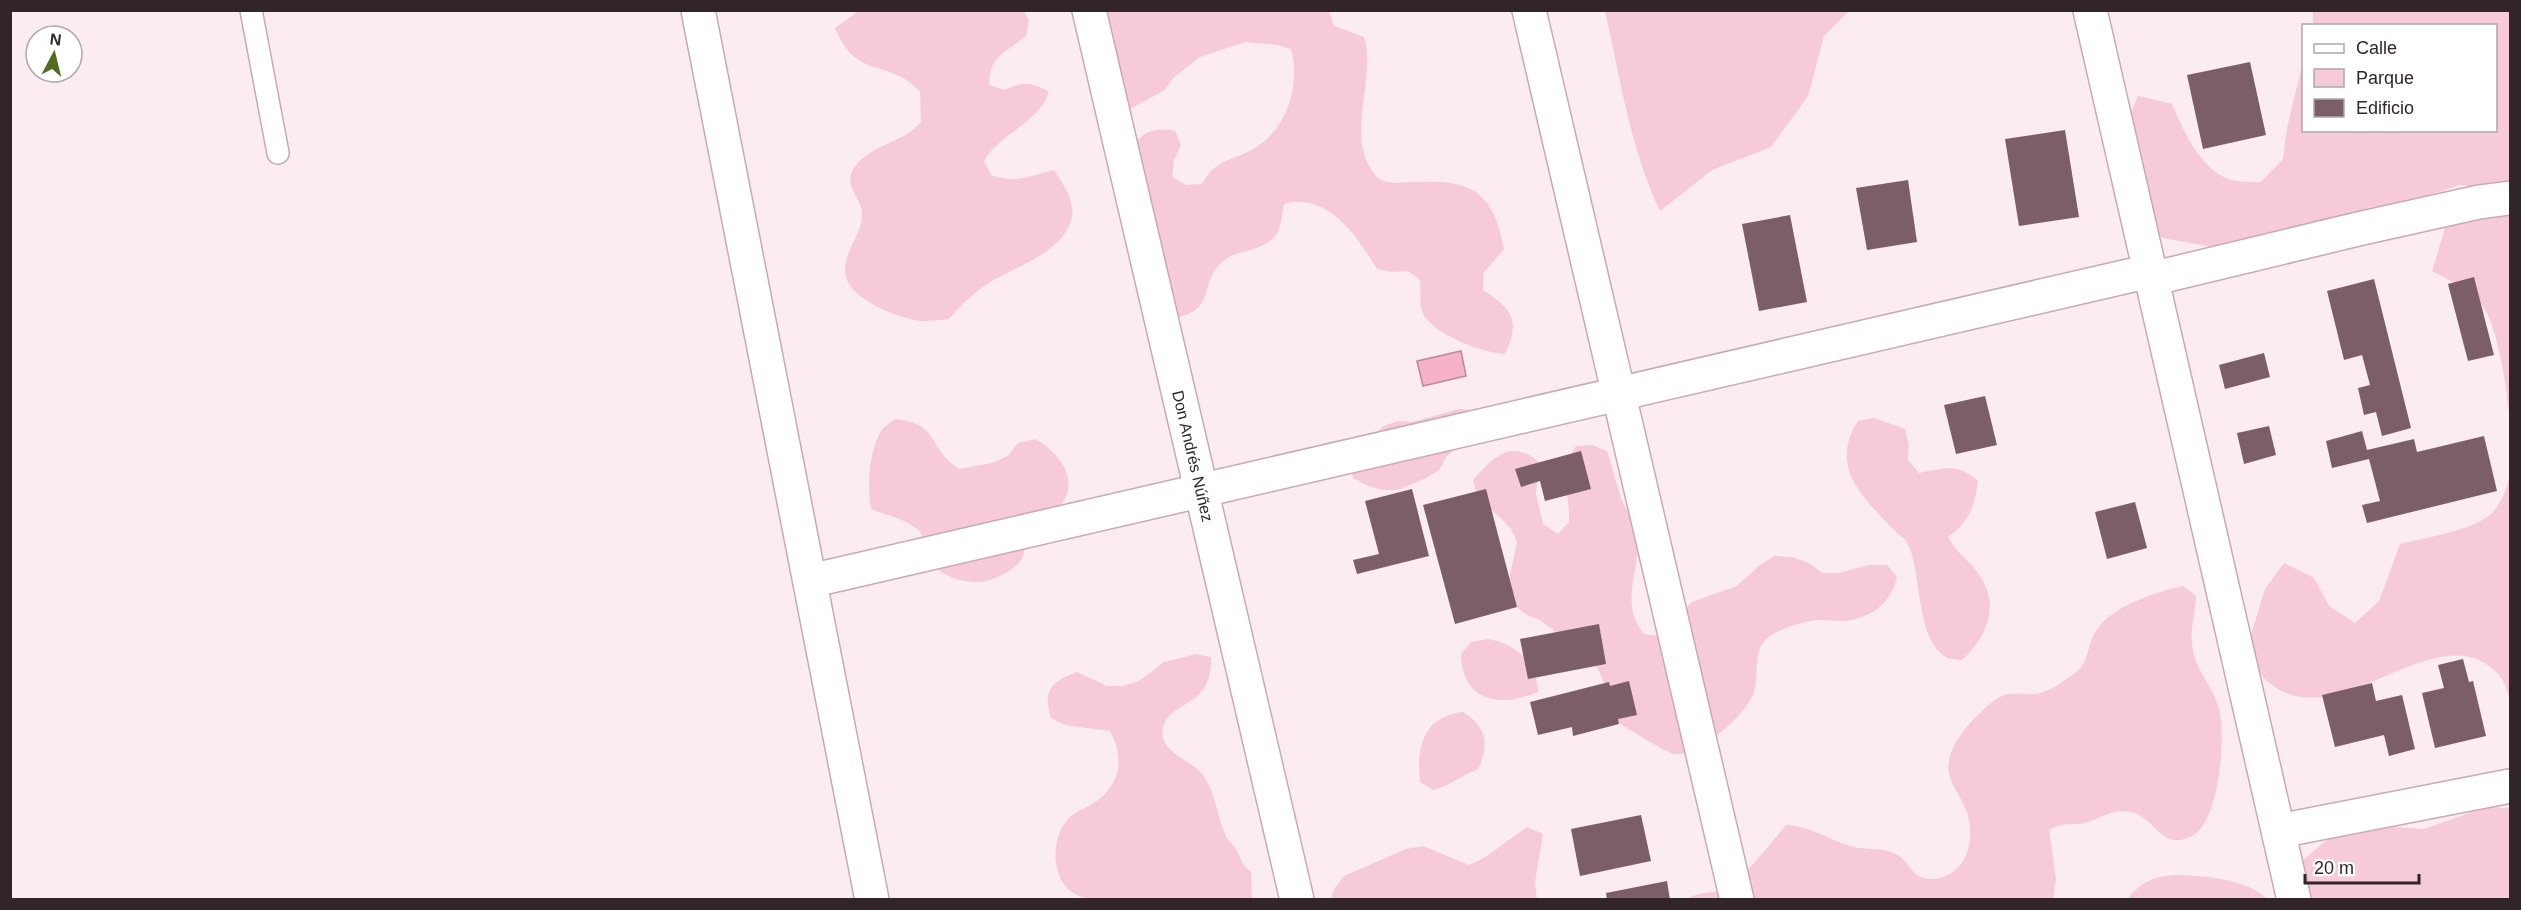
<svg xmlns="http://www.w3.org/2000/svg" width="2521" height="910" viewBox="0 0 2521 910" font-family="Helvetica,sans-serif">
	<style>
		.green { fill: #f7cad9 }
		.water { fill: #f5b2c9; stroke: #ba8899; stroke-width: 1.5 }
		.building { fill: #7c5e68 }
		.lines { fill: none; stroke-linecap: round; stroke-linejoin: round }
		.lane-casing { stroke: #caa9b3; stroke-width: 24 }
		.street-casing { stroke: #caa9b3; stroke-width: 36 }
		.lane { stroke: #fff; stroke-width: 21 }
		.street { stroke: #fff; stroke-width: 33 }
		.labels { text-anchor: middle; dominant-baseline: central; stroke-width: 6; stroke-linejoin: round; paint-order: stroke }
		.street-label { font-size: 16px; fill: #322529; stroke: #fff }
	</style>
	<rect width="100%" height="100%" fill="#faecf0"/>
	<g class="green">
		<path d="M859,11H1024L1029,21L1026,36C1006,53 989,55 989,85L1005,90C1023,81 1032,82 1049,92C1037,125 1001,132 984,161L991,175C1015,184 1030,176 1054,170C1062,182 1075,201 1072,217C1064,254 1014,266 987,284C972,294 960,306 949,319C940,320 931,321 922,321C899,319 845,298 845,271C845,249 862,234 862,215C863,199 842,185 854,168C870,144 904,143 921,122L920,91C886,57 857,81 835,28Z"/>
		<path d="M1089,11H1329L1334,26L1364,37C1377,81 1343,137 1376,176C1384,185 1399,183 1410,182C1468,179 1493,188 1504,249L1483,273V290C1512,309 1521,320 1505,354C1483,353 1432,334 1423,313C1419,305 1421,290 1420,280L1408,271L1392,272L1377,269C1357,236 1328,192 1284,204C1282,213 1281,229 1276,235C1262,253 1238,248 1222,262C1198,283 1218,310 1174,318L1124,159C1140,137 1145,125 1175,131L1181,145L1174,160L1172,177L1186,185L1202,184C1217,157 1232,162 1255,148C1287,129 1301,84 1291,49L1277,45L1245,42L1200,57L1173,78L1165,90L1121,114Z"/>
		<path d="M1605,11V10L1849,11L1824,36L1808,96L1771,147L1712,170L1660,211C1629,145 1621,80 1605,11Z"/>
		<path d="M2313,11H2510V191L2460,185L2401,204L2370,207L2340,222L2223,249L2163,238L2133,222L2125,127L2138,96L2172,104C2183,130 2201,172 2232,180C2241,182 2252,182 2261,182L2283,159L2287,128L2303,61L2304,130H2496V26L2313,25Z"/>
		<path d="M2510,210V422C2507,393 2499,328 2482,305C2469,289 2449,280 2432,271L2450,212Z"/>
		<path d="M1459,409L1476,411L1459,445L1447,456L1439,470L1426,478L1398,490H1382L1366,485L1353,478L1350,462L1362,452L1382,427L1397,421L1412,422Z"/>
		<path d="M1874,418L1905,429L1909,445L1908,460L1919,473C1946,469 1956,462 1978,481C1975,506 1969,522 1948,537C1956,553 1968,559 1978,573C2001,605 1988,635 1962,660C1957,659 1949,660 1944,656C1916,636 1922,574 1908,544C1905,538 1899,535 1895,531C1864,498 1828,468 1858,421Z"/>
		<path d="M895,419C940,423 927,448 959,469L992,463L1008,456L1018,443L1036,439C1059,453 1081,480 1060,506C1051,517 1039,525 1030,535C1025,540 1025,549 1023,556C1019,568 994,581 981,582C969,583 947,579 938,569C929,558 931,542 917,529C905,519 886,515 871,509C867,487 869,451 881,431C884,426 891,423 895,419Z"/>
		<path d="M1592,445L1607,451C1612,465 1615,480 1620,495C1625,512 1638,522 1638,541C1638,575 1620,605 1644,634L1659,636L1692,602L1737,586L1761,564L1775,556L1792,557L1809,563L1822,573H1839L1869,565H1887L1897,577C1891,604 1870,619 1842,621C1831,621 1821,619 1810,621C1799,623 1786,627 1775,633C1749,647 1761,668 1754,692C1747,714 1700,756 1675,754C1666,753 1617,722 1608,716L1605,685L1599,671L1590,658L1540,620L1525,614L1513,603L1507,589L1517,542L1511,529L1477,495L1473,480C1494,457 1510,438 1539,462L1536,494L1543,524L1558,534L1569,522C1570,494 1559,472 1576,446Z"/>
		<path d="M2510,475V699C2507,691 2504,680 2498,674C2437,607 2331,748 2263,677C2256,669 2252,657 2247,648L2265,589L2284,563L2314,578L2329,606L2355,623L2379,601L2400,544C2428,537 2465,532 2489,516C2499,508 2508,487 2510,475Z"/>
		<path d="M2183,586L2196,596C2195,614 2189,634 2193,651C2197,672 2213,687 2219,708C2226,735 2220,822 2192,836C2160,852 2157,818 2131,812C2111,807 2097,822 2079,824C2064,825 2063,822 2049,830L2056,879L2053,899L1684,900C1702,890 1714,895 1729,887C1741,881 1775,838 1786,825C1810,826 1828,839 1850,846C1865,851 1885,846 1899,856C1914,867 1913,883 1939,878C1968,871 1974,841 1968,816C1964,801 1953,789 1949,774C1947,764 1950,753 1955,744C1962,730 1988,702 2002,696C2013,691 2023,695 2034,694C2049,693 2062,682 2074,674C2089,665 2087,644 2096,631C2111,606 2157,592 2183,586Z"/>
		<path d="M1487,639C1516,643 1537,663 1538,692C1499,708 1462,702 1461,654L1471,642Z"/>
		<path d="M1196,654L1211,657C1212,711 1171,697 1163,728C1157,753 1195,760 1205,778C1216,795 1217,816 1225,834C1227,840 1233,844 1236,849C1241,859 1242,865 1251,872L1252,899H1088C1082,897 1073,894 1068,889C1051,872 1052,838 1067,820C1073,813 1085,808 1094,803C1121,785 1125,758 1110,731L1065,725L1051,718C1042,691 1052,681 1077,672L1107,686H1123L1139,681L1164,662Z"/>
		<path d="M1463,712C1486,726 1490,745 1478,769C1462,775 1450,786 1433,790L1420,782C1416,746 1424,716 1463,712Z"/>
		<path d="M2486,807L2510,808V899L2297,900L2304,859L2328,839L2393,827L2424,829Z"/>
		<path d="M1527,827L1543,834L1535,882L1537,899H1331L1334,889L1344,876L1406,849L1423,846L1469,865L1484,858Z"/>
		<path d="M2173,875C2200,875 2248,879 2267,899L2131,900L2129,897C2142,882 2152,877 2173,875Z"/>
	</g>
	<path class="water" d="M1461,351L1466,376L1423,386L1417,361Z"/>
	<g class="building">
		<path d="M2250,62L2266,135L2203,149L2187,75Z"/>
		<path d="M2065,130L2079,217L2019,226L2005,139Z"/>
		<path d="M1908,180L1917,242L1867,250L1856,188Z"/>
		<path d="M1790,215L1807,302L1759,311L1742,224Z"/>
		<path d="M2474,277L2494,355L2468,361L2448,284Z"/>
		<path d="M2374,279L2411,428L2382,436L2376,412L2364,415L2358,388L2370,385L2362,355L2344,360L2327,291Z"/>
		<path d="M2264,353L2270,377L2225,389L2219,365Z"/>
		<path d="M1985,396L1997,445L1956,454L1944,405Z"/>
		<path d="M2269,426L2276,455L2244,464L2237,433Z"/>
		<path d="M2362,431L2367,450L2414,439L2417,452L2484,436L2497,491L2367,523L2362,505L2380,501L2369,459L2332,468L2326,441Z"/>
		<path d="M1581,451L1591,489L1545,501L1540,481L1521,487L1515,469Z"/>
		<path d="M1412,489L1429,556L1357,574L1353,560L1379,554L1365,501Z"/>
		<path d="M1486,489L1517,607L1455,624L1423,505Z"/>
		<path d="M2135,502L2147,548L2107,559L2095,512Z"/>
		<path d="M1599,624L1606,664L1528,679L1520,639Z"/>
		<path d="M2463,659L2469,682L2473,681L2486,736L2435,748L2422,693L2444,688L2438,665Z"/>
		<path d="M1629,681L1637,715L1618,719L1619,724L1573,736L1572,727L1538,735L1530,702L1609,682L1610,686Z"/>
		<path d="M2372,683L2376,701L2402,695L2415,749L2389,756L2384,735L2335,747L2322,695Z"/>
		<path d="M1641,815L1651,861L1580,876L1571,829Z"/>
		<path d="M1667,881L1670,900H1607L1606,893Z"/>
	</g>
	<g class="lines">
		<g class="lane-casing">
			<path id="lane" d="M251,10L278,153"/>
		</g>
		<g class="street-casing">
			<g id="street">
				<path d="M698,10L872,900"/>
				<path id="s1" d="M1089,10L1297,900"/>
				<path d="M1529,10L1737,900"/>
				<path d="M2090,10L2294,900"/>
				<path d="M2151,279L2358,229L2479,202L2510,198"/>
				<path d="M810,581L2150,271"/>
				<path d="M2279,831L2510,786"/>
			</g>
		</g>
		<use href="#lane" class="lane"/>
		<use href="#street" class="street"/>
	</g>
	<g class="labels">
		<g class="street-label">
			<text stroke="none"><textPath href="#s1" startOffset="458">Don Andrés Núñez</textPath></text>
		</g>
	</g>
	<rect width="2521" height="910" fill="none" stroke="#322529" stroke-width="24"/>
	<rect x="2302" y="24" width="195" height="108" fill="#ffffff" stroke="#ada8a9" stroke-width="1.5"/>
	<rect x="2314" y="44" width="30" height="9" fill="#ffffff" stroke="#ada8a9" stroke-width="1.5"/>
	<text x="2356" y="54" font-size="18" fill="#322529">Calle</text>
	<rect x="2314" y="69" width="30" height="18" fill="#f7cad9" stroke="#ada8a9" stroke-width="1.5"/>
	<text x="2356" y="84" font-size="18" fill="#322529">Parque</text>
	<rect x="2314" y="99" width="30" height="18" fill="#7c5e68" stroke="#ada8a9" stroke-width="1.5"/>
	<text x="2356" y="114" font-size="18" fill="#322529">Edificio</text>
	<g transform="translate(54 54) rotate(7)"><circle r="28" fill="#ffffff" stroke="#ada8a9" stroke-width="1.5"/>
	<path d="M0-4.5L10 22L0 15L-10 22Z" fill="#526d21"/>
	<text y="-9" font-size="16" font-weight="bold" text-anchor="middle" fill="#322529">N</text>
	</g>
	<path d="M2305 874v9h114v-9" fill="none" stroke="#322529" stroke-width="3"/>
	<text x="2314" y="874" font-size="18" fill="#322529" stroke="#ffffff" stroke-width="4.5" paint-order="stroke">20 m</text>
</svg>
